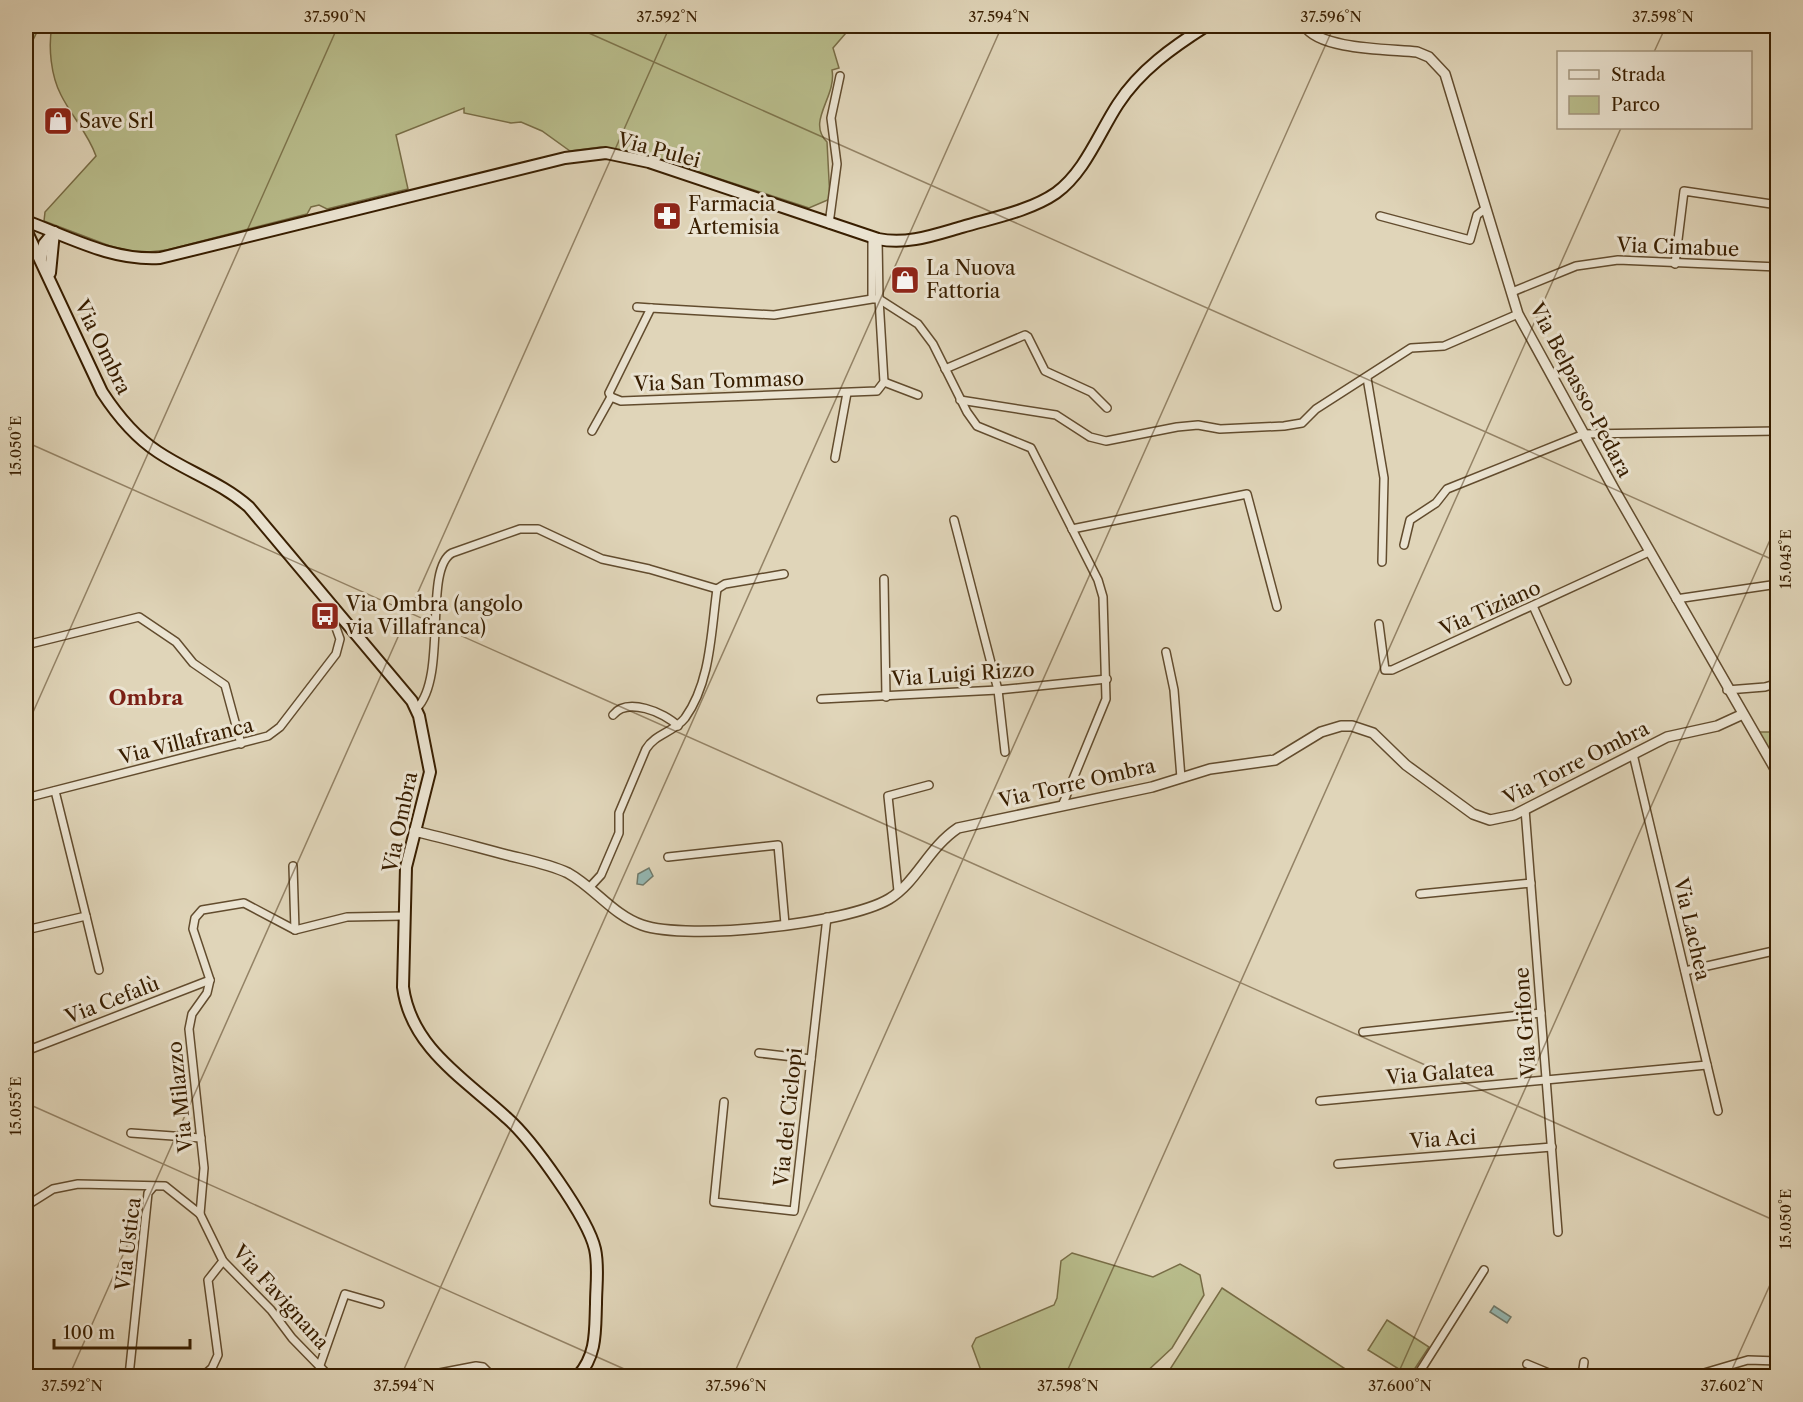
<svg xmlns="http://www.w3.org/2000/svg" width="1803" height="1402" viewBox="0 0 1803 1402" font-family="'Libre Caslon Text',serif">
	<style>
		.green { fill: #b8bc8b; stroke: #786d46; stroke-width: 1.5 }
		.water { fill: #94b8b3; stroke: #6f7a6b; stroke-width: 1.5 }
		.lines { fill: none; stroke-linecap: round; stroke-linejoin: round }
		.minor-casing { stroke: #624c2e; stroke-width: 10 }
		.tertiary-casing { stroke: #624c2e; stroke-width: 12 }
		.secondary-casing { stroke: #381e00; stroke-width: 14 }
		.minor { stroke: #ebe4d2; stroke-width: 7 }
		.tertiary { stroke: #ebe4d2; stroke-width: 9 }
		.secondary { stroke: #ebe4d2; stroke-width: 10 }
		.ticks { fill: none; stroke: #381e00; stroke-width: 1.5; stroke-opacity: 0.45 }
		.labels { text-anchor: middle; dominant-baseline: central; stroke-width: 6; stroke-linejoin: round; paint-order: stroke }
		.poi-label { font-size: 20px; fill: #381e00; stroke: #ebe4d2; text-anchor: start }
		.street-label { font-size: 20px; fill: #381e00; stroke: #ebe4d2 }
		.neighbourhood-label { font-size: 21px; font-weight: bold; fill: #7a1f14; stroke: #ebe4d2 }
		.neatline { fill: none; stroke: #381e00; stroke-width: 2 }
		.ticks-label { font-size: 15px; text-anchor: middle; fill: #381e00 }
	</style>
	<rect width="100%" height="100%" fill="#e0d5b9"/>
	<filter id="stains"><feTurbulence type="fractalNoise" baseFrequency=".00333" numOctaves="4"/><feColorMatrix values="0 0 0 0 .2 0 0 0 0 .09 0 0 0 0 .02 0 0 0 .5 -.17"/></filter>
	<radialGradient id="worn" r=".72"><stop offset=".6" stop-color="#630" stop-opacity="0"/><stop offset="1" stop-color="#630" stop-opacity=".3"/></radialGradient>
	<g class="green">
		<path d="M26,26H40L32,42L26,38Z"/>
		<path d="M52,26H852L833,48L839,68L832,70C837,97 806,121 827,142L830,199L809,208L641,153L601,147L570,151L542,131L521,122L511,123L464,113V108L396,135L408,189L327,209L319,205L311,207L307,214L167,250L139,253L110,246L44,221L45,212L96,156C88,133 72,117 61,95C51,76 48,47 52,26Z"/>
		<path d="M1758,732H1777V766Z"/>
		<path d="M1072,1253L1153,1277L1180,1264L1200,1275L1204,1295L1172,1348L1142,1376H983L972,1346L976,1338L1054,1305L1057,1298L1061,1261Z"/>
		<path d="M1222,1288L1353,1374L1352,1376H1158L1162,1371L1167,1374Z"/>
		<path d="M1387,1320L1429,1347L1410,1376L1368,1350Z"/>
	</g>
	<g class="water">
		<path d="M649,868L653,876L643,885L637,884L638,874Z"/>
		<path d="M1494,1306L1511,1317L1507,1323L1490,1312Z"/>
	</g>
	<g class="lines">
		<g class="minor-casing">
			<g id="minor">
				<path d="M1380,216L1470,240L1477,215L1486,208"/>
				<path d="M829,224L837,164L831,118L840,76"/>
				<path d="M878,239L879,299L918,324L933,344L967,412L977,426L1031,448L1098,580L1103,597L1106,699L1062,806"/>
				<path d="M1675,264L1684,191L1778,205"/>
				<path d="M1512,292L1576,266L1618,260L1778,267"/>
				<path d="M872,299L774,315L651,308L609,393L611,397L621,401L877,391L884,382L879,299H872V237"/>
				<path d="M637,307L651,308"/>
				<path d="M945,369L1025,335L1028,337L1045,371L1091,392L1107,408"/>
				<path d="M1367,378L1384,478L1382,562"/>
				<path d="M884,382L918,395"/>
				<path d="M960,400L1056,415L1090,437L1106,441L1177,427L1198,425L1220,429L1284,426L1302,423L1316,409L1411,348L1444,346L1518,314"/>
				<path d="M592,431L611,397"/>
				<path d="M835,458L847,393"/>
				<path d="M954,520L998,690L1005,752"/>
				<path d="M1072,529L1247,494L1277,607"/>
				<path d="M1404,545L1410,520L1436,503L1447,489L1584,434L1778,431"/>
				<path d="M884,579L886,697"/>
				<path d="M717,589L725,584L784,574"/>
				<path d="M1676,599L1778,584"/>
				<path d="M1533,606L1567,681"/>
				<path d="M1379,624L1385,670H1392L1649,552"/>
				<path d="M26,645L139,617L176,642L193,663L225,685L241,744"/>
				<path d="M1166,652L1174,690L1181,778"/>
				<path d="M1727,690L1765,687L1778,683"/>
				<path d="M821,699L998,690L1107,679"/>
				<path d="M417,708C448,676 423,569 452,553L520,529H538L602,559L649,569L717,589"/>
				<path d="M613,715C627,697 664,712 678,726"/>
				<path d="M1633,754L1718,1111"/>
				<path d="M26,798L268,736L280,727L336,654L340,639L329,608L332,605"/>
				<path d="M1525,809L1558,1232"/>
				<path d="M668,857L778,845L785,924"/>
				<path d="M293,866L295,930"/>
				<path d="M589,888L601,875L619,833V813L646,749C655,734 674,732 685,718C711,682 711,631 717,589"/>
				<path d="M898,891L888,796L929,785"/>
				<path d="M1420,894L1531,883"/>
				<path d="M86,916L99,970"/>
				<path d="M26,930L86,916L55,791"/>
				<path d="M1685,971L1778,950"/>
				<path d="M1363,1032L1541,1013"/>
				<path d="M26,1051L210,980"/>
				<path d="M759,1053L811,1059"/>
				<path d="M1320,1101L1707,1065"/>
				<path d="M724,1102L714,1202L794,1211L827,917"/>
				<path d="M131,1133L201,1138"/>
				<path d="M1338,1164L1552,1147"/>
				<path d="M26,1206L53,1189L78,1184L165,1186L200,1214L223,1261L271,1310L292,1338L329,1376"/>
				<path d="M200,1214L204,1168L189,1029L192,1014L207,993L210,980L193,929L195,918L202,910L244,903L295,930L347,917L404,916"/>
				<path d="M1527,1364L1556,1376"/>
				<path d="M320,1365L345,1294L380,1304"/>
				<path d="M1704,1373L1748,1360L1778,1361"/>
				<path d="M129,1376L148,1193L153,1187"/>
				<path d="M203,1376L212,1368L218,1355L208,1280L223,1261"/>
				<path d="M424,1376L476,1366L483,1367L492,1376"/>
				<path d="M1417,1376L1484,1270"/>
				<path d="M1582,1376L1584,1362"/>
			</g>
		</g>
		<g class="tertiary-casing">
			<g id="tertiary">
				<path d="M1305,26C1320,50 1390,49 1417,52L1429,57L1445,74L1518,314L1614,489L1778,774"/>
				<path d="M414,831C445,838 476,847 507,855C527,860 549,864 568,873C595,888 613,915 642,925C688,941 847,924 889,899C917,882 928,848 958,828L1152,787L1210,769L1275,760L1321,732L1341,726H1352L1373,733L1406,765L1473,814L1490,820L1514,815L1667,737L1717,726L1741,715"/>
			</g>
		</g>
		<g class="secondary-casing">
			<g id="secondary">
				<path d="M26,221C69,237 112,261 160,258L565,158L606,153L649,162L878,239C907,245 934,235 962,227C992,218 1030,211 1056,193C1085,172 1099,133 1118,104C1140,70 1173,47 1206,26"/>
				<path d="M26,230L102,392C117,415 135,437 158,452C188,472 222,483 249,507L412,701L419,716L430,772L406,867L403,987C411,1048 465,1079 507,1118C532,1140 588,1218 595,1249C599,1267 596,1286 596,1304C595,1331 597,1355 578,1376"/>
				<path d="M41,259L44,244L54,232"/>
				<path d="M50,273L54,232"/>
			</g>
		</g>
		<use href="#minor" class="minor"/>
		<use href="#tertiary" class="tertiary"/>
		<use href="#secondary" class="secondary"/>
	</g>
	<path class="ticks" d="M573,26L1778,562M1654,52L1666,26M26,442L1778,1222M26,728L338,26M26,1103L640,1376M69,1376L670,26M401,1376L1002,26M733,1376L1334,26M1065,1376L1621,128M1397,1376L1778,522M1729,1376L1778,1267"/>
	<defs>
		<g id="shop-square" transform="scale(1.5)"><rect x="-9" y="-9" width="18" height="18" rx="4" fill="#8f2418" stroke="#ebe4d2"/><path d="M-5-2.5h2.3a2.7 3.5 0 0 1 5.4 0H5L5.5 6h-11ZM-1.5-2.5h3a1.5 2.3 0 0 0-3 0Z" fill="#fff"/></g>
		<g id="pharmacy-square" transform="scale(1.5)"><rect x="-9" y="-9" width="18" height="18" rx="4" fill="#8f2418" stroke="#ebe4d2"/><path d="M-2-6h4v4h4v4h-4v4h-4v-4h-4v-4h4Z" fill="#fff"/></g>
		<g id="bus-square" transform="scale(1.5)"><rect x="-9" y="-9" width="18" height="18" rx="4" fill="#8f2418" stroke="#ebe4d2"/><path d="M-5-6H5V4H4V6H2V4H-2V6H-4V4H-5ZM-3.5-4V0h7V-4ZM-3.5 1.2v1.5H-2V1.2ZM2 1.2v1.5H3.5V1.2Z" fill="#fff"/></g>
	</defs>
	<g fill-rule="evenodd">
		<use href="#shop-square" x="58" y="121"/>
		<use href="#pharmacy-square" x="667" y="216"/>
		<use href="#shop-square" x="905" y="280"/>
		<use href="#bus-square" x="325" y="616"/>
	</g>
	<g class="labels">
		<g class="poi-label">
			<text x="79" y="121">Save Srl</text>
			<text x="688" y="204">Farmacia<tspan x="688" dy="23">Artemisia</tspan></text>
			<text x="926" y="268">La Nuova<tspan x="926" dy="23">Fattoria</tspan></text>
			<text x="346" y="604">Via Ombra (angolo<tspan x="346" dy="23">via Villafranca)</tspan></text>
		</g>
		<g class="street-label">
			<text transform="translate(659 150) rotate(15)">Via Pulei</text>
			<text transform="translate(1678 247) rotate(2)">Via Cimabue</text>
			<text transform="translate(103 347) rotate(64)">Via Ombra</text>
			<text transform="translate(719 381) rotate(-2)">Via San Tommaso</text>
			<text transform="translate(1581 390) rotate(62)">Via Belpasso-Pedara</text>
			<text transform="translate(1490 608) rotate(-24)">Via Tiziano</text>
			<text transform="translate(963 674) rotate(-4)">Via Luigi Rizzo</text>
			<text transform="translate(186 741) rotate(-14)">Via Villafranca</text>
			<text transform="translate(1576 763) rotate(-27)">Via Torre Ombra</text>
			<text transform="translate(1077 783) rotate(-13)">Via Torre Ombra</text>
			<text transform="translate(400 822) rotate(-78)">Via Ombra</text>
			<text transform="translate(1692 929) rotate(77)">Via Lachea</text>
			<text transform="translate(112 1000) rotate(-21)">Via Cefalù</text>
			<text transform="translate(1525 1022) rotate(-94)">Via Grifone</text>
			<text transform="translate(1440 1073) rotate(-5)">Via Galatea</text>
			<text transform="translate(180 1097) rotate(-96)">Via Milazzo</text>
			<text transform="translate(788 1117) rotate(-84)">Via dei Ciclopi</text>
			<text transform="translate(1443 1139) rotate(-4)">Via Aci</text>
			<text transform="translate(128 1244) rotate(-83)">Via Ustica</text>
			<text transform="translate(281 1297) rotate(48)">Via Favignana</text>
		</g>
		<g class="neighbourhood-label">
			<text x="146" y="697">Ombra</text>
		</g>
	</g>
	<rect width="1803" height="1402" fill="none" stroke="#e0d5b9" stroke-width="66"/>
	<rect x="1557" y="51" width="195" height="78" fill="#ebe4d2" stroke="#a3957e" stroke-width="1.5"/>
	<rect x="1569" y="70" width="30" height="9" fill="#ebe4d2" stroke="#a3957e" stroke-width="1.5"/>
	<text x="1611" y="81" font-size="18" fill="#381e00">Strada</text>
	<rect x="1569" y="96" width="30" height="18" fill="#b8bc8b" stroke="#a3957e" stroke-width="1.5"/>
	<text x="1611" y="111" font-size="18" fill="#381e00">Parco</text>
	<path d="M54 1339v9h136v-9" fill="none" stroke="#381e00" stroke-width="3"/>
	<text x="63" y="1339" font-size="18" fill="#381e00" stroke="#ebe4d2" stroke-width="4.5" paint-order="stroke">100 m</text>
	<rect x="33" y="33" width="1737" height="1336" class="neatline"/>
	<g class="ticks-label">
		<text x="335" y="22">37.590°N</text>
		<text x="667" y="22">37.592°N</text>
		<text x="999" y="22">37.594°N</text>
		<text x="1331" y="22">37.596°N</text>
		<text x="1663" y="22">37.598°N</text>
		<text transform="translate(16 446) rotate(-90)" y="5">15.050°E</text>
		<text transform="translate(1786 559) rotate(-90)" y="5">15.045°E</text>
		<text transform="translate(16 1106) rotate(-90)" y="5">15.055°E</text>
		<text transform="translate(1786 1219) rotate(-90)" y="5">15.050°E</text>
		<text x="72" y="1391">37.592°N</text>
		<text x="404" y="1391">37.594°N</text>
		<text x="736" y="1391">37.596°N</text>
		<text x="1068" y="1391">37.598°N</text>
		<text x="1400" y="1391">37.600°N</text>
		<text x="1732" y="1391">37.602°N</text>
	</g>
	<rect width="100%" height="100%" filter="url(#stains)"/>
	<rect width="100%" height="100%" fill="url(#worn)"/>
</svg>
